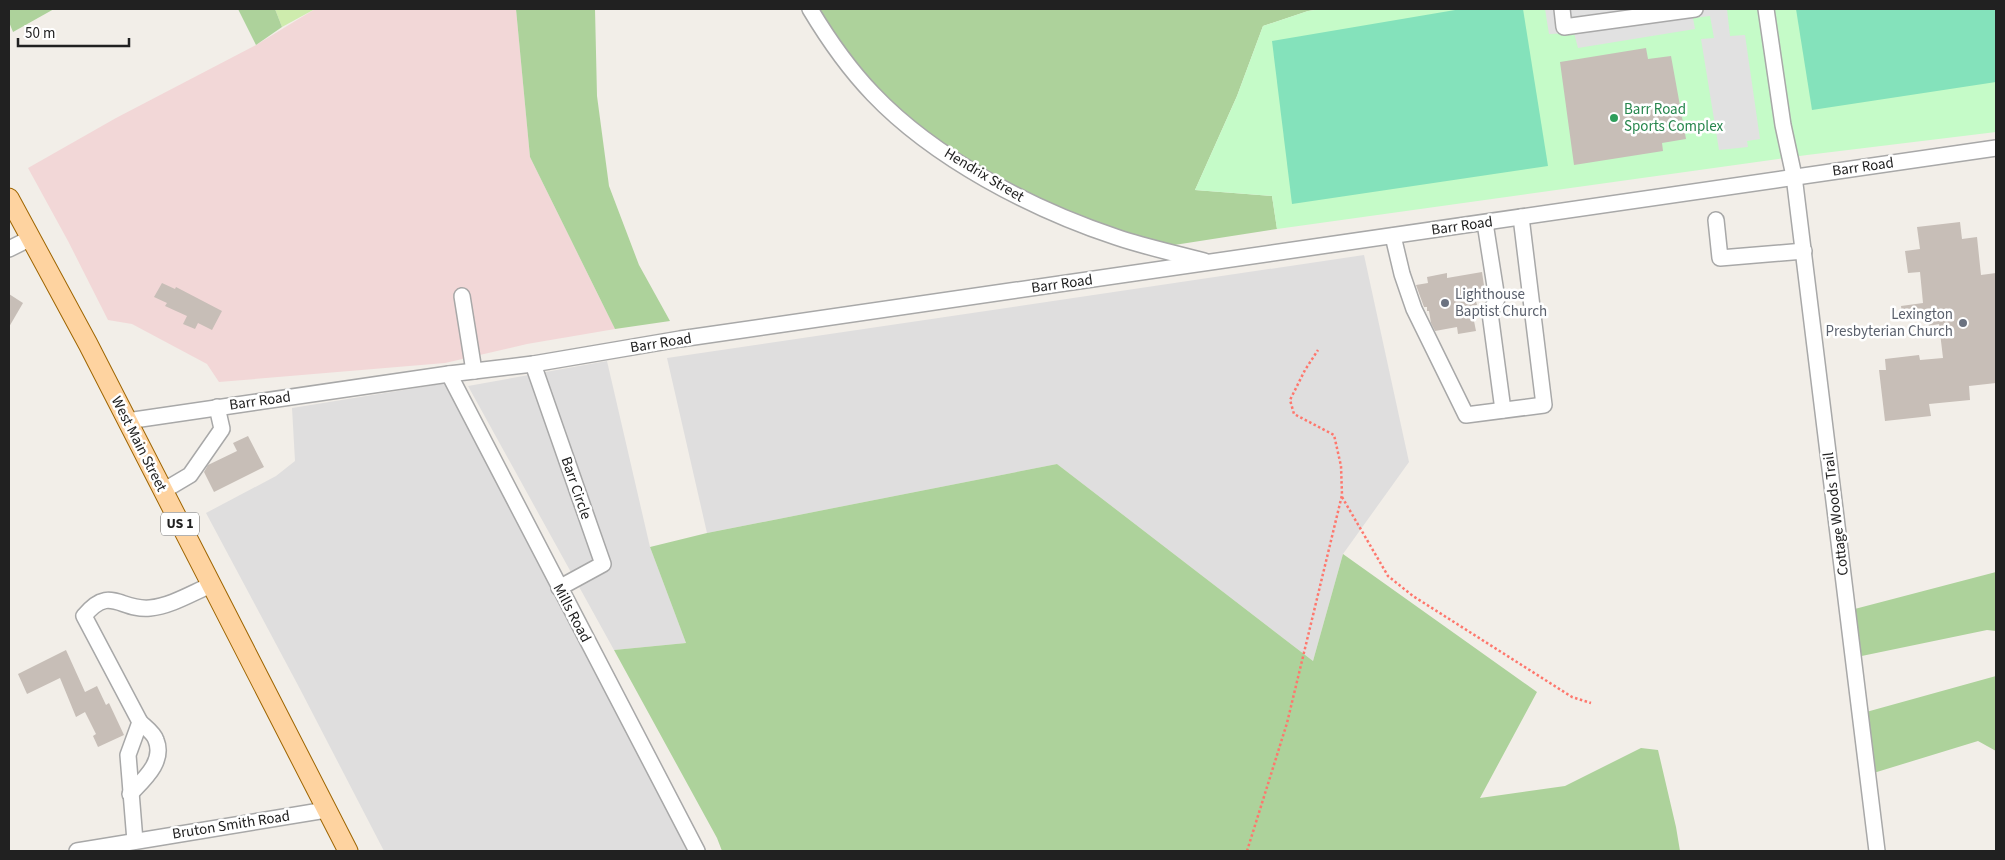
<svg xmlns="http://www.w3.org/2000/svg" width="2005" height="860" viewBox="0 0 2005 860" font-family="'Source Sans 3',sans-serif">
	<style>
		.residential { fill: #dfdede }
		.commercial { fill: #f2d7d7 }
		.grass { fill: #ceecad }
		.forest { fill: #add29b }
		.park { fill: #c5fbc8 }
		.pitch { fill: #84e2bb }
		.parking { fill: #e1e1e1 }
		.building { fill: #c7beb7 }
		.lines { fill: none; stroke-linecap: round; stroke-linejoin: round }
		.minor-casing { stroke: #a8a8a8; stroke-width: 18 }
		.major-casing { stroke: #9e6500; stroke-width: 21 }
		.path { stroke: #fe776d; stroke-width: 2.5; stroke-dasharray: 2.5 2.5; stroke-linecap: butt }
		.minor { stroke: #fff; stroke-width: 15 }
		.major { stroke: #fed3a0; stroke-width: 19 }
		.leisure-dot { fill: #2e9e5b; stroke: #fff; stroke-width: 2 }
		.worship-dot { fill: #6b7280; stroke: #fff; stroke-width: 2 }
		.labels { text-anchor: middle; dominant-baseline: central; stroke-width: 5; stroke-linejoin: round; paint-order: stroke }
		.shield { fill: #fff; stroke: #646464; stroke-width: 1 }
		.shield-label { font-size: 14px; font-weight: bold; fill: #212121 }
		.leisure-label { font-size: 15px; fill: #27864d; stroke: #fff; text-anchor: start }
		.street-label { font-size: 15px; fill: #212121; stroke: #fff }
		.worship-label { font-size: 15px; fill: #5b616d; stroke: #fff; text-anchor: start }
	</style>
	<rect width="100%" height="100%" fill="#f2eee8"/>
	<g class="residential">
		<path d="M1364,255L1409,462L1343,554L1313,661L1057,464L707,533L667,358Z"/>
		<path d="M607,361L650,547L686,643L614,650L468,386Z"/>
		<path d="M447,383L688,851H384L300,689L206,513L276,476L295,461L292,408Z"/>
	</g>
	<path class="commercial" d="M315,9H516L530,157L615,329L527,344L445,363L219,382L207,364L132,324L108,320L68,241L28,168L116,118L256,45Z"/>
	<path class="grass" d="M275,9H315L282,27Z"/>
	<g class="forest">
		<path d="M12,9H54L13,32L9,22V10Z"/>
		<path d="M238,9H275L282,27L256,45Z"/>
		<path d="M516,9H595L597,96L609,186L639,265L670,321L615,329L530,157Z"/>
		<path d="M810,9H1321L1308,11L1263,26L1237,96L1195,190L1272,196L1277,229L1155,248L1026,200L904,123Z"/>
		<path d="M1057,464L1313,661L1343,554L1537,692L1480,798L1565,786L1641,748L1658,750L1676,827L1680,851H722L717,838L614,650L686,643L650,547L707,533Z"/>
		<path d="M1996,572V631L1987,630L1852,658L1847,611Z"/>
		<path d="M1996,676V751L1978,741L1867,775L1859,714Z"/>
	</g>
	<path class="park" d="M1321,9H1996V132L1807,155L1277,229L1272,196L1195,190L1237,96L1263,26L1308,11Z"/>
	<g class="pitch">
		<path d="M1461,9H1523L1548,166L1292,204L1272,41Z"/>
		<path d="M1796,9H1996V82L1812,110Z"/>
	</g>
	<path class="parking" d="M1545,9H1727L1730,36L1745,35L1760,139L1747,141L1748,147L1719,150L1701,39L1714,38L1710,16L1693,18L1695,29L1578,48L1574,33L1549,34Z"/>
	<g class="building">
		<path d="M1646,48L1648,59L1671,56L1686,139L1662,143L1663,151L1574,165L1560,62Z"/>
		<path d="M1960,222L1962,239L1977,237L1981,275L1996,273V383L1969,386L1970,400L1929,404L1931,416L1885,421L1879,370H1886L1885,359L1919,355L1920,360L1943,358L1939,324L1929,326L1928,318L1903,321L1901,306L1923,303L1920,272L1908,273L1905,251L1920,249L1917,227Z"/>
		<path d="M1482,272L1486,299L1476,301L1477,305L1471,306L1476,331L1458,334L1457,327L1435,331L1431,323L1429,311H1427V307H1424L1416,285L1428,283L1427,277L1447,273V278Z"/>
		<path d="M162,283L175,289L176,287L222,311L212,330L198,323L195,329L183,324L187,316L165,306L167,303L154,297Z"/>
		<path d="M9,294L23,303L9,327Z"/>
		<path d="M248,436L264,467L214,492L204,472L208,465L237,451L233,443Z"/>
		<path d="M66,650L85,692L97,686L106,705L109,703L124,735L98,747L93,736L96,734L85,712L76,717L60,678L27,694L18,674Z"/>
	</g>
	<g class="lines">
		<g class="minor-casing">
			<g id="minor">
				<path d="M810,9C828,39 849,69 873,94C935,159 1032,209 1116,237C1145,247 1175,253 1204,261"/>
				<path d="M1562,9L1564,27L1695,9"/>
				<path d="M1766,9L1783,125L1794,176L1877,851"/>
				<path d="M1716,220L1720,258L1804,251"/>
				<path d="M1485,223L1497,299L1490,313L1503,410"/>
				<path d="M1393,236L1402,274L1414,309L1466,415L1544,405L1521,217"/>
				<path d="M9,249L31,238"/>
				<path d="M462,296L474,371"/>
				<path d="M533,364L603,564L559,588"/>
				<path d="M449,374L697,851"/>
				<path d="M127,421L449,374L533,364L680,339L1996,148"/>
				<path d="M163,491L190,475L222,429L217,407"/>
				<path d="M130,794C143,780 165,762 156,740C154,733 145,727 140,722"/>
				<path d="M135,841L128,755L140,722L84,616C110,584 120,611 150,608C171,606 192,593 211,585"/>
				<path d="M77,851L326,810"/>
			</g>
		</g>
		<g class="major-casing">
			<path id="major" d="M9,198L88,344L348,851"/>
		</g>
		<g class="path">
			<path d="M1342,497L1388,576L1413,596L1572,697L1591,703"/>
			<path d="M1247,851L1287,723L1342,495L1341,466L1334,435L1294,414L1290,400L1305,370L1318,350"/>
		</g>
		<use href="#minor" class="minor"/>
		<use href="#major" class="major"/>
	</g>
	<circle class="leisure-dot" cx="1614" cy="118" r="5"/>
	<g class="worship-dot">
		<circle cx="1445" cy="303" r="5"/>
		<circle cx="1963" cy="323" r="5"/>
	</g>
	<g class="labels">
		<rect class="shield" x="161" y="512.5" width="38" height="23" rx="4"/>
		<g class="shield-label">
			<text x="180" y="524">US 1</text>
		</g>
		<g class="leisure-label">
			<text x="1624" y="109">Barr Road<tspan x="1624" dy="17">Sports Complex</tspan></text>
		</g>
		<g class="street-label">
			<text transform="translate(1863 167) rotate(-8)">Barr Road</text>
			<text transform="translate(984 175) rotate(31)">Hendrix Street</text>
			<text transform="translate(1462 226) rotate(-8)">Barr Road</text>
			<text transform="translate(1062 284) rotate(-8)">Barr Road</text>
			<text transform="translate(661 343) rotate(-9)">Barr Road</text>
			<text transform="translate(260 401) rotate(-8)">Barr Road</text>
			<text transform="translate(139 444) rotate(63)">West Main Street</text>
			<text transform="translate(576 488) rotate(71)">Barr Circle</text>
			<text transform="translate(1836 514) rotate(-97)">Cottage Woods Trail</text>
			<text transform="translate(572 613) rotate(62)">Mills Road</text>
			<text transform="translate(231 825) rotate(-9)">Bruton Smith Road</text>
		</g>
		<g class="worship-label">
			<text x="1455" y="294">Lighthouse<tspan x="1455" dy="17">Baptist Church</tspan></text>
			<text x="1953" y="314" text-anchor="end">Lexington<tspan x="1953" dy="17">Presbyterian Church</tspan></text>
		</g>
	</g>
	<rect width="2005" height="860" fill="none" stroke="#212121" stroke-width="20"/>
	<path d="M18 38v8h111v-8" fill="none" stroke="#212121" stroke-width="2.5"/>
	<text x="25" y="38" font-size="15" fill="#212121" stroke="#ffffff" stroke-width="4" paint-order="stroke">50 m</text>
</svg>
